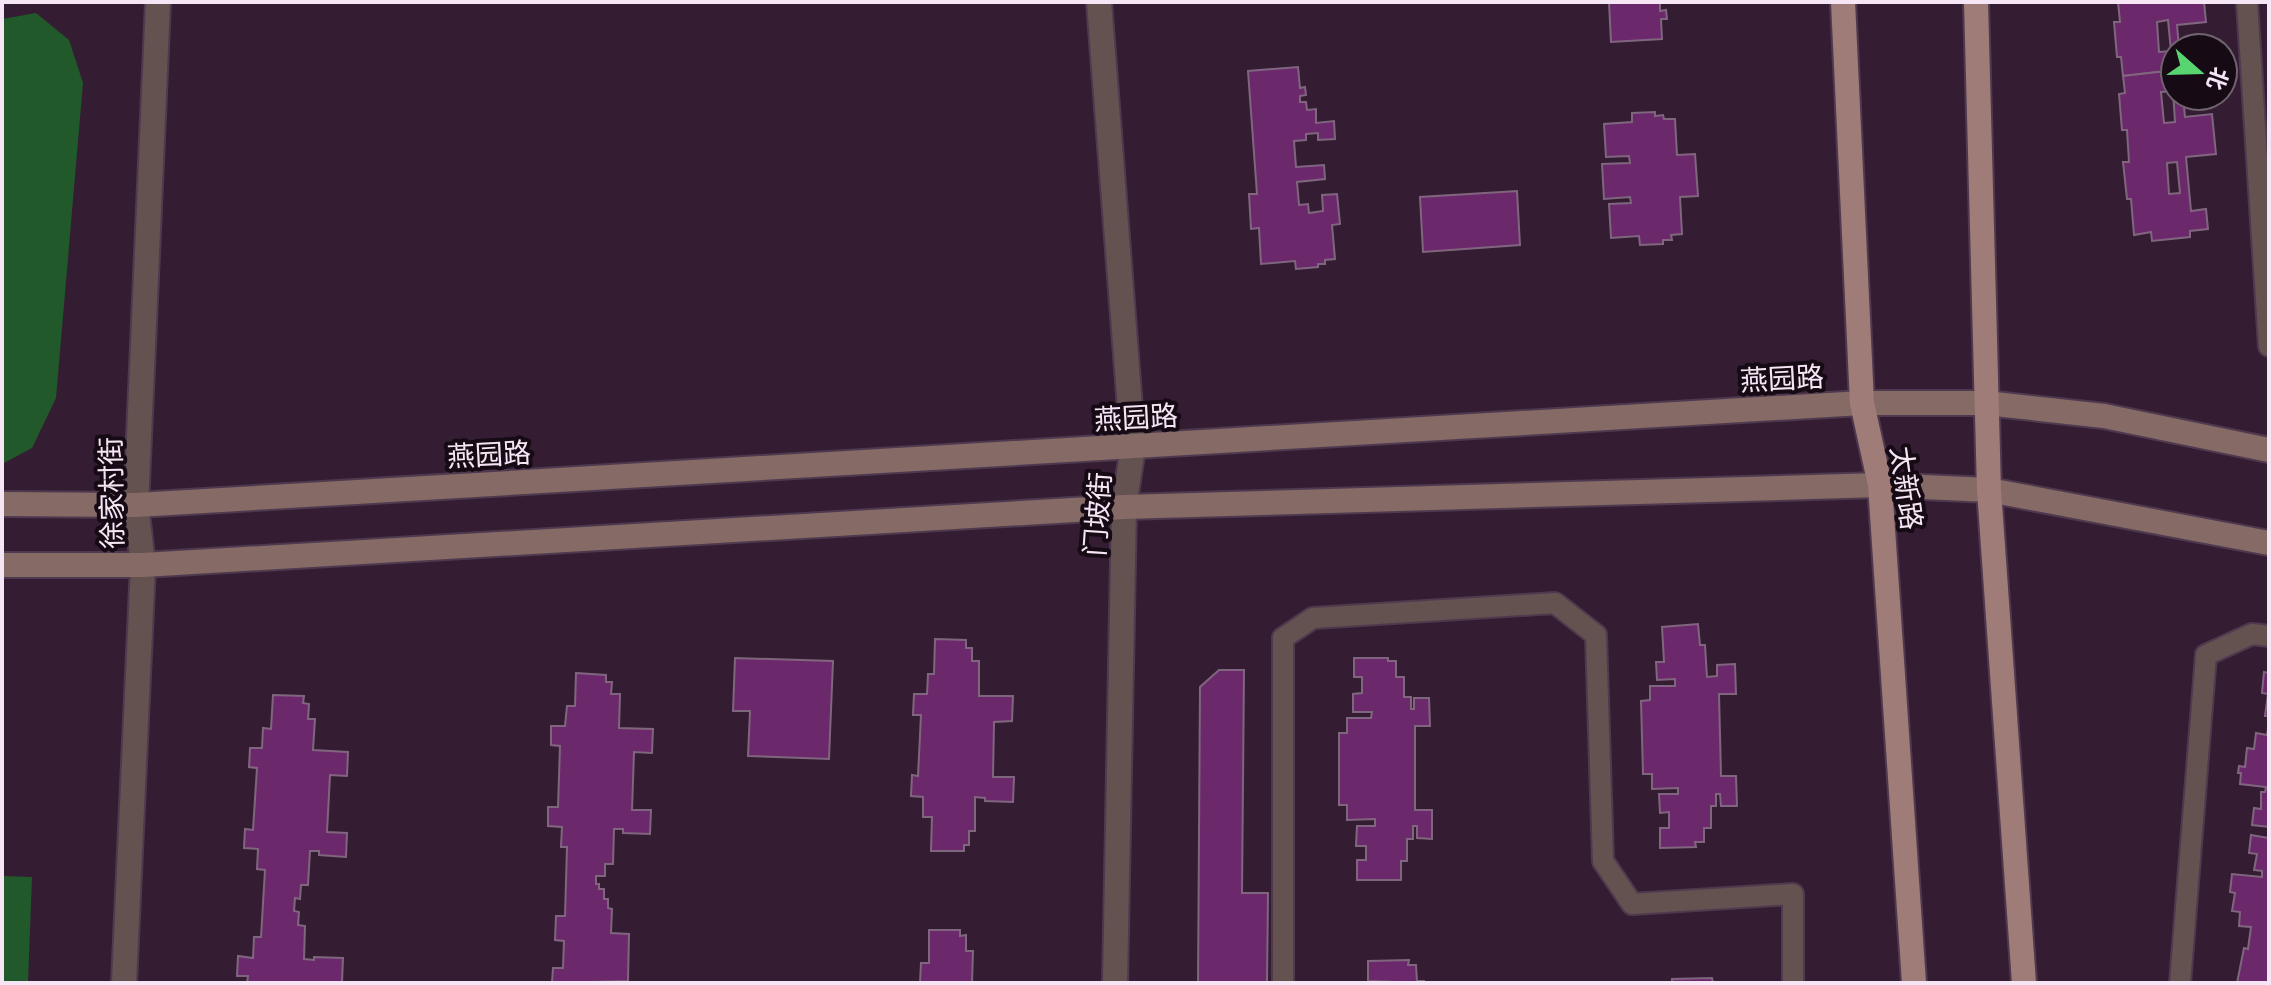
<svg xmlns="http://www.w3.org/2000/svg" width="2271" height="985" viewBox="0 0 2271 985" font-family="'PT Sans Narrow','Noto Sans SC',sans-serif">
	<style>
		.green { fill: #21592b }
		.building { fill: #6b296b; stroke: #80657f; stroke-width: 2; fill-rule: evenodd }
		.lines { fill: none; stroke-linecap: round; stroke-linejoin: round }
		.service-casing { stroke: #4f394e; stroke-width: 24 }
		.tertiary-casing { stroke: #4f394e; stroke-width: 28 }
		.secondary-casing { stroke: #4f394e; stroke-width: 28 }
		.primary-casing { stroke: #4f394e; stroke-width: 28 }
		.service { stroke: #635250; stroke-width: 20 }
		.tertiary { stroke: #635250; stroke-width: 24 }
		.secondary { stroke: #856a66; stroke-width: 24 }
		.primary { stroke: #9f7c77; stroke-width: 24 }
		.labels { text-anchor: middle; dominant-baseline: central; stroke-width: 8; stroke-linejoin: round; paint-order: stroke }
		.street-label { font-size: 28px; fill: #f6e6f5; stroke: #160b15 }
	</style>
	<rect width="100%" height="100%" fill="#341d33"/>
	<g class="green">
		<path d="M36,13L69,40L83,83L56,398L32,448L2,464V19Z"/>
		<path d="M2,876L32,877L28,983H2Z"/>
	</g>
	<g class="building">
		<path d="M1609,2H1660V11L1666,10L1667,19H1661L1662,39L1611,42Z"/>
		<path d="M2118,2H2204L2206,22L2177,25L2179,48H2175V70L2123,76L2121,57H2117L2114,22H2120ZM2168,20L2171,51L2159,52L2157,22Z"/>
		<path d="M1298,67L1300,88L1305,87L1306,95L1300,96V102H1306L1307,110L1316,109V123L1334,121L1335,139L1318,140V133L1306,134V140L1294,141L1296,167L1324,165L1325,179L1297,182L1299,205L1308,204L1309,213L1323,211L1322,195L1337,194L1340,224L1332,225L1335,259L1325,260V264H1318V267L1296,269L1295,261L1261,264L1259,228L1251,229L1249,194H1257L1248,71Z"/>
		<path d="M2175,70V96H2183L2185,117L2212,114L2216,154L2186,157L2191,211L2206,209L2208,229L2190,231V237L2152,241L2151,232L2134,235L2131,199H2127L2123,162H2129L2127,130H2122L2119,94L2125,93L2123,76ZM2173,91L2175,122L2164,123L2161,92ZM2177,162L2180,193L2169,194L2167,163Z"/>
		<path d="M1655,112V116L1663,115L1664,119H1675L1677,155L1695,154L1698,196L1680,197L1682,234L1671,235L1672,240H1663V244L1640,245L1639,236L1611,238L1609,204L1631,203L1630,197L1604,199L1602,164L1630,163L1629,156L1606,157L1604,124L1632,122V113Z"/>
		<path d="M1517,191L1520,245L1423,252L1420,197Z"/>
		<path d="M1698,624L1700,645H1705L1707,677L1717,676V665L1735,664L1736,694H1719L1721,776H1736L1737,806H1721L1720,794H1716V806H1711V828H1704V842H1695L1696,847L1660,848V828H1669V812L1660,813L1659,794H1678V788L1652,789V774H1643L1641,701L1650,700V686H1675V679L1657,680L1656,662H1664L1662,627Z"/>
		<path d="M935,639L966,640V648H972V661H979V696H1013L1012,721L994,722L993,777H1014L1013,802L985,801V798L975,797V831H969V845H964V851H931L932,817H923V797L911,796L912,775L918,776L921,715H913L914,694H927L928,674H934Z"/>
		<path d="M735,658L833,661L829,759L748,756L750,711H733Z"/>
		<path d="M1354,658H1388V661H1396V677H1404V697H1411V709H1414V698H1429L1430,726H1415V810H1432V839L1417,838V826H1413V839H1407V861H1401V880H1357V860H1366V846H1356L1357,826H1375V819L1347,820V805H1339V733H1347V718H1371L1372,712H1353V694L1362,693V677H1354Z"/>
		<path d="M1219,670H1244L1242,893H1268L1267,983H1198L1200,687Z"/>
		<path d="M2264,672L2269,673V716H2265L2268,694L2262,693Z"/>
		<path d="M576,673L606,675V682H612L611,694H620L619,728L653,729L652,753L634,752L632,810H651L650,834L623,833V829H614L613,864H605V876H596V884H599V889H604V899H608V908L612,909L611,933L629,934L628,981L552,983L553,968H563L564,941L555,940L556,916H565L567,847H561L562,827L548,826V807H558L560,746L551,745V726H565L567,706H575Z"/>
		<path d="M273,695L304,696L303,703L309,704L308,719H315L313,750L348,752L347,776L330,775L327,832L347,833L346,857L319,855V851H310L308,885H301L300,899L295,898L294,911L299,912L298,925L305,926L304,959L314,960V957L343,958L342,982L247,983L248,976H237L238,956L253,958L254,937H261L265,870L257,869L258,849L244,848L245,829L253,830L257,768L249,767L250,748H262L263,728L271,729Z"/>
		<path d="M2269,722V827L2252,825L2254,808L2261,809V792H2265L2266,787L2240,784L2241,773H2238L2239,766L2245,767L2247,748L2254,749L2256,733L2267,735Z"/>
		<path d="M2251,835L2269,838V983H2237L2244,948L2248,949L2251,927L2239,926L2240,912L2232,911L2235,893L2230,892L2232,874L2262,877V871L2254,870L2257,854L2249,853Z"/>
		<path d="M929,930H960V936L966,935V951H973L972,983H907H920L921,963H929Z"/>
		<path d="M1409,960L1408,965H1416L1417,981H1424V983L1368,981V961Z"/>
		<path d="M1712,978L1713,983H1672V979Z"/>
	</g>
	<g class="lines">
		<g class="service-casing">
			<g id="service">
				<path d="M2247,2L2269,346"/>
				<path d="M1283,983V638L1313,618L1555,603L1596,635L1603,861L1632,904L1793,894V983"/>
				<path d="M2180,983L2206,655L2252,634L2269,636"/>
			</g>
		</g>
		<g class="tertiary-casing">
			<g id="tertiary">
				<path d="M1099,2L1133,447L1124,507L1115,983"/>
				<path d="M124,983L143,565L136,505L158,2"/>
			</g>
		</g>
		<g class="secondary-casing">
			<g id="secondary">
				<path d="M2,504L136,505L1862,403H1986L2104,416L2269,450"/>
				<path d="M2,565H143L1124,507L1880,485L1989,490L2269,543"/>
			</g>
		</g>
		<g class="primary-casing">
			<g id="primary">
				<path d="M1843,2L1862,403L1880,485L1914,983"/>
				<path d="M1976,2L1989,490L2024,983"/>
			</g>
		</g>
		<use href="#service" class="service"/>
		<use href="#tertiary" class="tertiary"/>
		<use href="#secondary" class="secondary"/>
		<use href="#primary" class="primary"/>
	</g>
	<g class="labels">
		<g class="street-label">
			<text transform="translate(1782 378) rotate(-3)">燕园路</text>
			<text transform="translate(1136 417) rotate(-3)">燕园路</text>
			<text transform="translate(489 454) rotate(-3)">燕园路</text>
			<text transform="translate(1907 488) rotate(82)">太新路</text>
			<text transform="translate(111 493) rotate(-91)">徐家村街</text>
			<text transform="translate(1097 514) rotate(-86)">门坡街</text>
		</g>
	</g>
	<rect width="2271" height="985" fill="none" stroke="#f6e6f5" stroke-width="8"/>
	<g transform="translate(2199 72) rotate(110)"><circle r="38" fill="#160b15" stroke="#70636f" stroke-width="2"/>
	<path d="M0-6L14 30L0 20L-14 30Z" fill="#58d570"/>
	<text y="-12" font-size="22" font-weight="bold" text-anchor="middle" fill="#f6e6f5">北</text>
	</g>
</svg>
